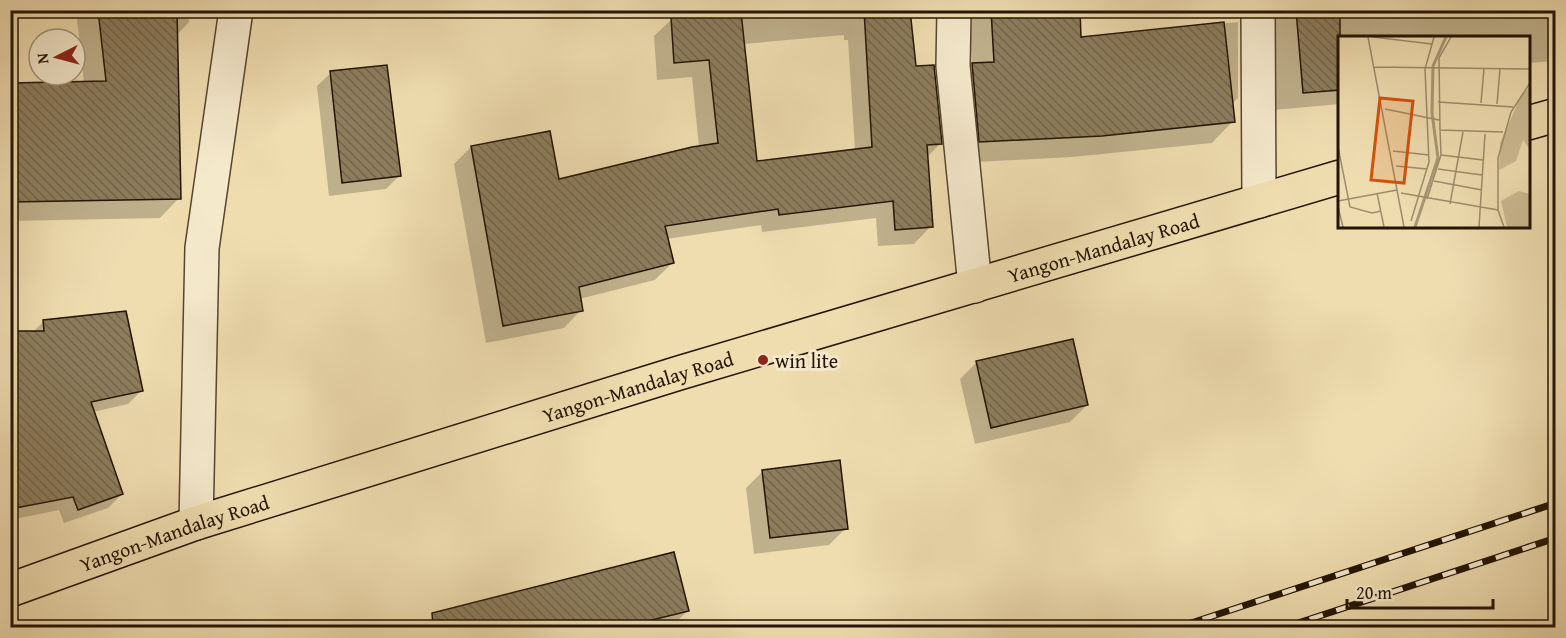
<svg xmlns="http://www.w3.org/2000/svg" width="1566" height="638" viewBox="0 0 1566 638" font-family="'Gentium Book Plus',serif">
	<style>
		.shadow { fill: #0003; fill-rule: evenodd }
		.building { fill: url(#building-back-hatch); stroke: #231403; stroke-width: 1.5 }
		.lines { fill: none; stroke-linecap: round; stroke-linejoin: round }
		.minor-casing { stroke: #56462e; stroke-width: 36 }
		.highway-casing { stroke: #231403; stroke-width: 36 }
		.minor { stroke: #f5e9cc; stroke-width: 33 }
		.highway { stroke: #efddb0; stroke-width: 33 }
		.rail-casing { stroke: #231403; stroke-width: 7 }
		.rail { stroke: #f5e9cc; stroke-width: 4.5; stroke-dasharray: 14; stroke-linecap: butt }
		.poi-dot { fill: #8f2418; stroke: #f5e9cc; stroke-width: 2 }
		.labels { text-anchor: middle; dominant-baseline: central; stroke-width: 6; stroke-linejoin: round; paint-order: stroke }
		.street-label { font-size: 20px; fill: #231403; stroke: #f5e9cc }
		.poi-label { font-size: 20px; fill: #231403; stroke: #f5e9cc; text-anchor: start }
		.inset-river { fill: none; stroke: #aa9975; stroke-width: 3 }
		.inset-road { fill: none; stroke: #9d8d6b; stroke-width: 1.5 }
		.view { fill: #d4520b; fill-opacity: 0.15; stroke: #d4520b; stroke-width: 3 }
		.inset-edge { fill: none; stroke: #231403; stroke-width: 3 }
	</style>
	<defs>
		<pattern id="building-back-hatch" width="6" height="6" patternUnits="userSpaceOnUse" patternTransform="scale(1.5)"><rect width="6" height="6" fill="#8d7d5d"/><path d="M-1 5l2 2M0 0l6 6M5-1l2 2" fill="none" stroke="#73654b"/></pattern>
	</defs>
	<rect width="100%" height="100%" fill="#efddb0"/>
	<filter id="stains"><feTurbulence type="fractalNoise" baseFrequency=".00333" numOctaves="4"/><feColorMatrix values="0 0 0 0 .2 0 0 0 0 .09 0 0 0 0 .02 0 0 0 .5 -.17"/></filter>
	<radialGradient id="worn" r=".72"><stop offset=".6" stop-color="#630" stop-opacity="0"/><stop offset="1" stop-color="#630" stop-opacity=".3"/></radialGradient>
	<g class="shadow">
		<path d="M10,10H15L19,56L10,64Z"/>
		<path d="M76,10H188L189,22L176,36L179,198L160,218L10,221V84L84,83Z"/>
		<path d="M737,10H909L915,68L940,144L927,157L931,226L914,244L878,246L876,218L762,232L761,225L666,239L672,263L655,280L579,299L581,310L564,328L486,343L454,164L471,147L558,181L699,147L692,77L657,80L654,36L672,19L737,14ZM844,35V40H848L855,150L755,162L743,44Z"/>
		<path d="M969,10H1078L1080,38L1238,22V98L1232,104L1233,121L1212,143L1072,157L958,163L951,86L972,65Z"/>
		<path d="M1265,10H1556V61L1528,63V38H1340V104L1262,111Z"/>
		<path d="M331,73L400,175L386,189L329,196L317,86Z"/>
		<path d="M44,321L142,390L128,404L93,412L122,494L108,508L64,523L59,510L10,520V333L33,332Z"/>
		<path d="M977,362L1087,405L1070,422L975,444L960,379Z"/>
		<path d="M762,472L846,528L829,545L754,554L746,488Z"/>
		<path d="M688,610L671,628L451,626Z"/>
	</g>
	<g class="building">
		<path d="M98,10H177L181,199L10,202V83L106,81Z"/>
		<path d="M864,10H910L916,66L934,65L942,144L927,145L933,227L895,230L893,201L779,215L778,209L665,226L674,263L579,287L583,311L503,326L471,146L550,131L559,179L692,147L718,143L709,60L674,63L671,17L741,12L757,161L872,147Z"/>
		<path d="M991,10H1080L1081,37L1224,22L1235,122L1102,136L979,142L972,63L994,62Z"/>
		<path d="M1296,10H1340V90L1303,93Z"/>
		<path d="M387,65L401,176L342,183L330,71Z"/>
		<path d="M126,311L143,391L91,402L123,494L78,510L73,497L10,509V331H44L43,320Z"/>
		<path d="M1073,339L1088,405L991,428L976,361Z"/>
		<path d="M840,460L848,529L770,538L762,470Z"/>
		<path d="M674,552L689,611L623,627H433L432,613Z"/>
	</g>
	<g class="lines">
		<g class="minor-casing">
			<g id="minor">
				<path d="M954,10L953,66L975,286"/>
				<path d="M1258,10L1259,201"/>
				<path d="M196,523L202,248L236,10"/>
			</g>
		</g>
		<g class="highway-casing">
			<g id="highway">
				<path d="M1528,123L1556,115"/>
				<path id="s1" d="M10,590L196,523L679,373L1340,177"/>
			</g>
		</g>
		<use href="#minor" class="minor"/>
		<use href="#highway" class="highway"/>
		<g class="rail-casing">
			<g id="rail">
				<path d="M1176,628L1556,503"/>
				<path d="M1283,628L1556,538"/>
			</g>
		</g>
		<use href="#rail" class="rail"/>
	</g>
	<circle class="poi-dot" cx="763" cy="360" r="6"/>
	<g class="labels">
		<g class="street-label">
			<text stroke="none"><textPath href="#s1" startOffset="1146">Yangon-Mandalay Road</textPath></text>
			<text stroke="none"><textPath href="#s1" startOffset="660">Yangon-Mandalay Road</textPath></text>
			<text stroke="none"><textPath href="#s1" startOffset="174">Yangon-Mandalay Road</textPath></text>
		</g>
		<g class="poi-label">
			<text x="775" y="360">win lite</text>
		</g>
	</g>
	<g transform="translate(1338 36)">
		<rect width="192" height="192" fill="#efddb0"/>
		<path d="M192,51V114L185,104L178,125L161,134L162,107L183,60ZM181,155L192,158V191H169L163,165Z" fill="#ccbb93"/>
		<path class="inset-river" d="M77,191L100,122L94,77L95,30L108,1"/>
		<path class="inset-road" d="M30,1L66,191M35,1L94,8M113,1L101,22L102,94L165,96M36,31L192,33M100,66L175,71M143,67L146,32M159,68L162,33M47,73L101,84M0,111L12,171L34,177L43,175M55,115L91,119M103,119L145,124M58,130L89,133M100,133L144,139M96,145L144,154M39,157L46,191M63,157L160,174M89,163L103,119L102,94M0,165L59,154M112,168L125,96M0,171L5,191M73,185L91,126L87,33L96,1M141,191L147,98M166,191L160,174V122L173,76L192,47"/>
		<path class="view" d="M42,62L75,65L66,147L33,144Z"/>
		<rect width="192" height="192" class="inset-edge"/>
	</g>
	<rect width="1566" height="638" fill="none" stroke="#efddb0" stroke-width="36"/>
	<rect x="12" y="12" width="1542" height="614" fill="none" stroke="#231403" stroke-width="3"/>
	<rect x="18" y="18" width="1530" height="602" fill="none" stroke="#231403" stroke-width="1.5"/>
	<g transform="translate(57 57) rotate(264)"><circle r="28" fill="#f5e9cc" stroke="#a1947c" stroke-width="1.5"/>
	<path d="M0-4.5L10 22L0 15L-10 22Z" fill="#8f2418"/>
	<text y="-9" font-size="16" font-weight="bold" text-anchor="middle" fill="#231403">N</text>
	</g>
	<path d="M1347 599v9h146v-9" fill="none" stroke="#231403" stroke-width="3"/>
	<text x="1356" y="599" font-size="18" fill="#231403" stroke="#f5e9cc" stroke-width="4.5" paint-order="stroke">20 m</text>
	<rect width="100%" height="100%" filter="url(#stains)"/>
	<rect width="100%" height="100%" fill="url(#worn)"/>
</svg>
